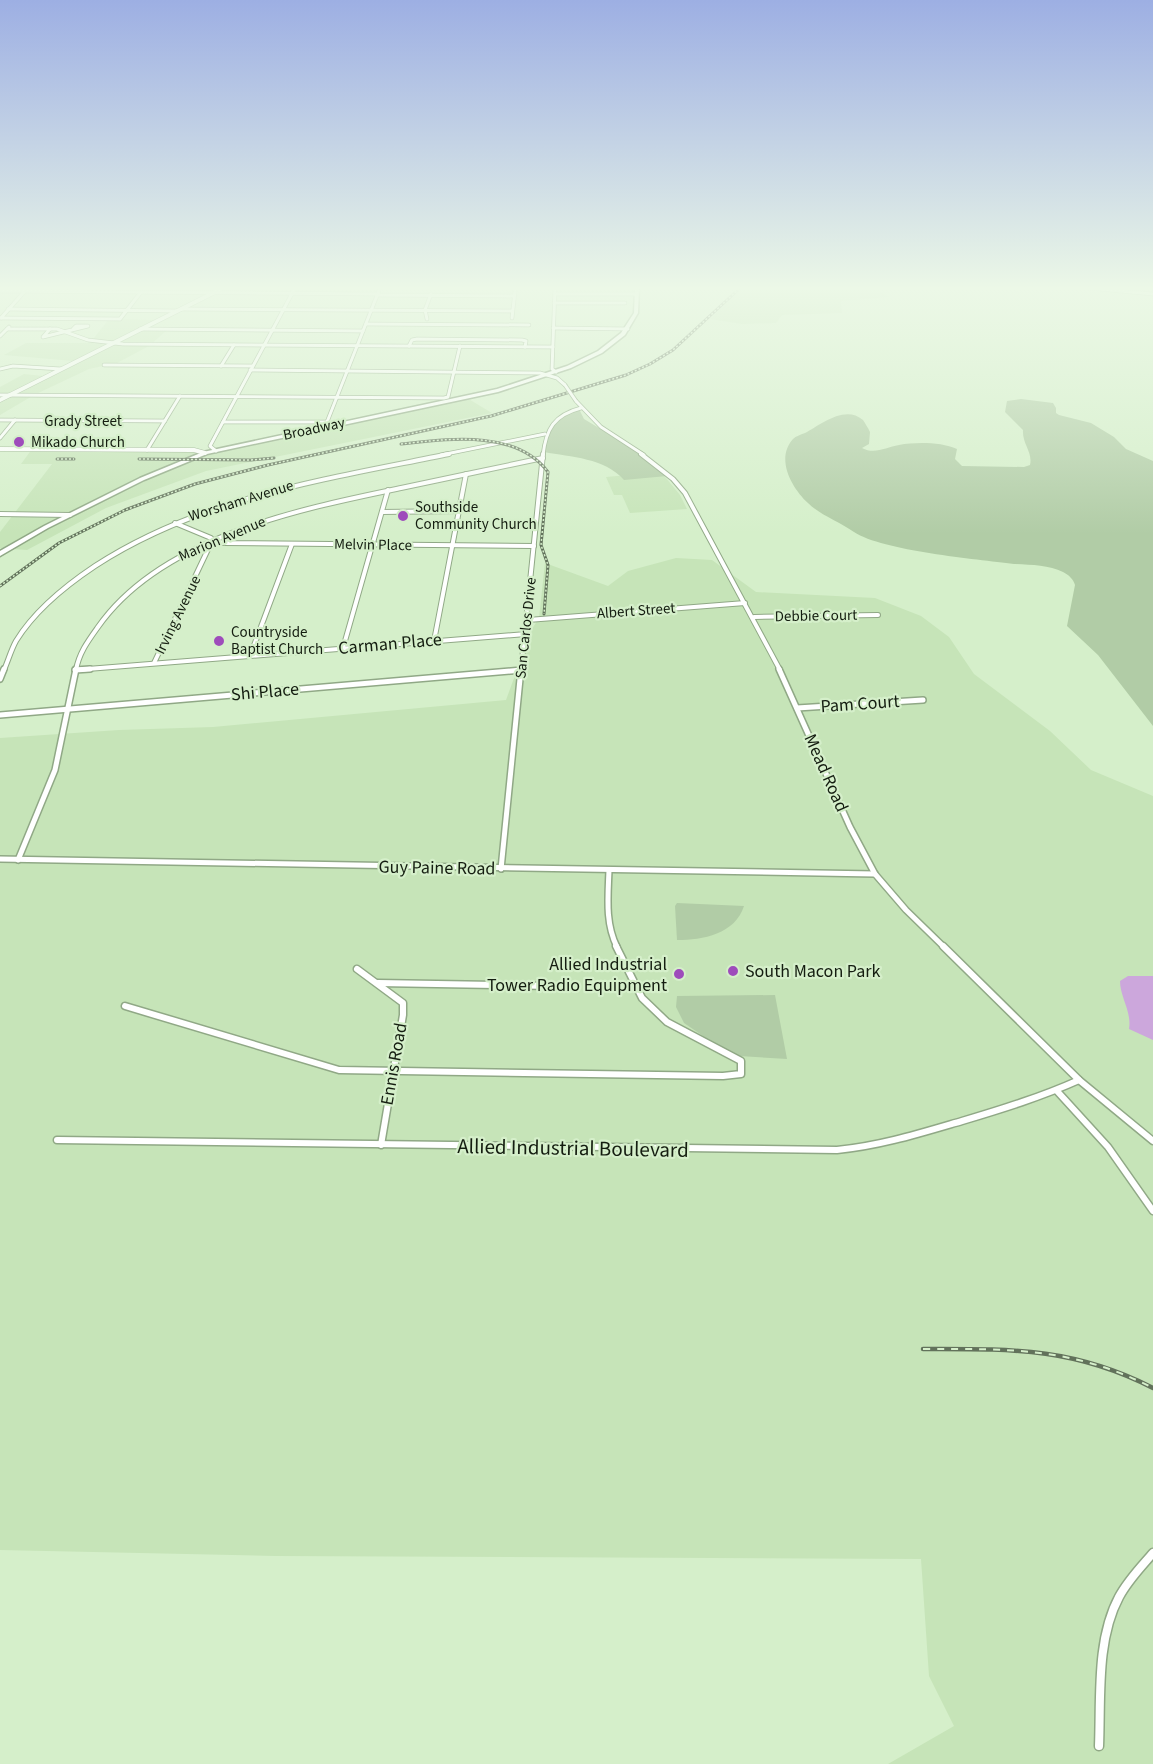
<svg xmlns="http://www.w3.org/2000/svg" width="1153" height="1764" viewBox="0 0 1153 1764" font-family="'Source Sans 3',sans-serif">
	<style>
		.built { fill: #c6e4b8 }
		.green { fill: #b1cca6 }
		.water { fill: #cca7dc }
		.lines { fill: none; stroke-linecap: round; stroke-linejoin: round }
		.minor-far4-casing { stroke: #90a886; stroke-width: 4.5 }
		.minor-far3-casing { stroke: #90a886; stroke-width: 6 }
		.minor-far2-casing { stroke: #90a886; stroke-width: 8 }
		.minor-far1-casing { stroke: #90a886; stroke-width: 9 }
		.minor-casing { stroke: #90a886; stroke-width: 11 }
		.tertiary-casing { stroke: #90a886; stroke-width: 5 }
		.primary-casing { stroke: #90a886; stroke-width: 3 }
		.minor-far4 { stroke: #fff; stroke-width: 3 }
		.minor-far3 { stroke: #fff; stroke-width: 4 }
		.minor-far2 { stroke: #fff; stroke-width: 5 }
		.minor-far1 { stroke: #fff; stroke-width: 6 }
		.minor { stroke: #fff; stroke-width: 8 }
		.tertiary { stroke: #fff; stroke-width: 4 }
		.primary { fill: #fff; fill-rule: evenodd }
		.rail-far1-casing { stroke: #62725b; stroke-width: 3 }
		.rail-casing { stroke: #62725b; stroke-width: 4.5 }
		.rail-far1 { stroke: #d5efca; stroke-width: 1.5; stroke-dasharray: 2; stroke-linecap: butt }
		.rail { stroke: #d5efca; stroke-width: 2; stroke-dasharray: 7; stroke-linecap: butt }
		.minor-bridge-casing { stroke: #90a886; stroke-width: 4.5; stroke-linecap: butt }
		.minor-bridge { stroke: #fff; stroke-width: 3 }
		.poi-dot { fill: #9e4cbb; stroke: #d5efca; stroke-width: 2 }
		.labels { text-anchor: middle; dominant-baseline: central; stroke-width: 4.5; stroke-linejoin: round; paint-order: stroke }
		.far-street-label { font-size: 15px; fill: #141d10; stroke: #d5efca }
		.far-poi-label { font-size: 15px; fill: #141d10; stroke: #d5efca; text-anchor: start }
		.street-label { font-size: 18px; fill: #141d10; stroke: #d5efca }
		.poi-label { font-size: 18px; fill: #141d10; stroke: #d5efca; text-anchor: end }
		.near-street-label { font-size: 21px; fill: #141d10; stroke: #d5efca }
	</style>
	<rect width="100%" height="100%" fill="#d5efca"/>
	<g class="built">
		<path d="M741,288H875L889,297L841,301L842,313L782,315L776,323L742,324L710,319Z"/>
		<path d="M109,319L154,320L146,328L167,330L149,346L117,363L89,369L34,395L0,415V387L24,374L43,376L73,361L4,355L26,343H90Z"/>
		<path d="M467,398L492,413L206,471L106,508L27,550L0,548V532L52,464H21L32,449L220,451Z"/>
		<path d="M661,472L680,495L687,509L630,513L622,495H614L606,477Z"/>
		<path d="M676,558L712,560L756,592L875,598L921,616L949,637L974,674L1050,731L1091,770L1153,796V1764H888L954,1726L929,1676L921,1559L276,1556L0,1550V738L119,730L213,727L506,700L532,629L539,618L545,563L608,586L628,571Z"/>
	</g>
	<g class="green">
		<path d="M1021,399L1053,403L1056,408V413L1059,415L1091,423L1114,437L1126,449L1153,461V726L1098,655L1067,626L1075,585C1073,579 1069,575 1063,572C1049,565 1030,565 1014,564C976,559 883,551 854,532C840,522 820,515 808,503C792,488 775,459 793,439C796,436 800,435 805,433C820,425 845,404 863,420C865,423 868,428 870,432L869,444L862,448C875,455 886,447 899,445C916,442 941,442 957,449L955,459L962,466L1024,467L1030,465C1033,452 1022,444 1023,430L1005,412L1007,401Z"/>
		<path d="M579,409L584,419L644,455L667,476L624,480C605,458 571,457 544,452C546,426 554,416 579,409Z"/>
		<path d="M677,903L744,906C735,934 703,940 677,940L675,906Z"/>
		<path d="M775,995L787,1059L739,1056L709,1040L684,1023L676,1007L677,996Z"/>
	</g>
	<path class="water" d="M1128,976H1153V1040L1129,1029C1132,1012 1120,997 1120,981Z"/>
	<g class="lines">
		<g class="minor-far4-casing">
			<g id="minor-far4">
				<path d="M555,288L552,369L556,372"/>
				<path d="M1088,288L1153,294"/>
				<path d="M0,291L377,294"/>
				<path d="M555,294H637"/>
				<path d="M377,295L514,296"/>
				<path d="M554,303H625"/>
				<path d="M8,309L177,311"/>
				<path d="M181,309L512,311"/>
				<path d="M1,318L120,319L141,292"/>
				<path d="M1,318L24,292"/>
				<path d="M512,318L515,291"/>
				<path d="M427,319L425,310L431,294"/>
				<path d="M366,324L529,325"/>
				<path d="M553,328L628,329"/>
				<path d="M7,329H57L88,340L123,344L553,347"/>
				<path d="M50,329L43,337L88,326H76L73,329"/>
				<path d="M140,329L363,331"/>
				<path d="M0,336L9,327"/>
				<path d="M409,346L412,340L417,339L522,340L526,341L525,347"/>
				<path d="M104,365L252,366"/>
				<path d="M221,366L234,345"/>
				<path d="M0,369L13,366L61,369"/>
				<path d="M250,370L540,373L557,378L565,385"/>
				<path d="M0,395L444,398L448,397L460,346"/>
				<path d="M576,401L601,427L644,455"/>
				<path d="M0,420L165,421"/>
				<path d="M223,422H327"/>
				<path d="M332,425L327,422L380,288"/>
				<path d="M0,438L15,420"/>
				<path d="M147,450L180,396"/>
				<path d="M216,451L210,446L295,288"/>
				<path d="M441,455L545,434"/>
				<path d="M543,455C546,429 554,415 581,408"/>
			</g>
		</g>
		<g class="minor-far3-casing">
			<g id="minor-far3">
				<path d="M641,454L673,479L685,493L780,670"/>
				<path d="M382,512L459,511"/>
				<path d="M0,514L70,515"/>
				<path d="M213,541L224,543L534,546"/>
				<path d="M754,617L878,615"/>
				<path d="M528,620L745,603"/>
				<path d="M434,641L466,474"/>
				<path d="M343,648L388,490"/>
				<path d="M250,656L292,544"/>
				<path d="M154,663L212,541L211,538L175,523"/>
				<path d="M4,670C8,661 11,650 16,641C35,610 65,586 95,566C201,497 327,479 449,454"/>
				<path d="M75,670L526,634"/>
				<path d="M76,670C79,653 88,641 98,627C161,537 300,509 401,488C448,478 496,468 543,458"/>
				<path d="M518,670H522"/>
				<path d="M521,670L543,454"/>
			</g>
		</g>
		<g class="minor-far2-casing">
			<g id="minor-far2">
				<path d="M779,669L850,827L875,874L906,910L944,947"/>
				<path d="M75,670L90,669"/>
				<path d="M0,679L4,669"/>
				<path d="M797,708L923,700"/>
				<path d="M0,715L522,670"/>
				<path d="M0,859L875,874"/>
				<path d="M18,860L55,770L76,669"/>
				<path d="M501,869L521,669"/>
				<path d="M609,870C608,897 605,923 617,947"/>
			</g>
		</g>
		<g class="minor-far1-casing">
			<g id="minor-far1">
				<path d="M943,946L1079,1080L1153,1141"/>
				<path d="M357,969L403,1003V1015L381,1145"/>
				<path d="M378,983L553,986"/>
				<path d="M125,1006L339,1070L723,1076L741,1074V1061L667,1022L642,998L616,946"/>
				<path d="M1057,1091L1108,1147L1153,1211"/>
				<path d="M57,1140L837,1150C880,1146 921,1133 962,1121C1002,1109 1041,1097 1079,1080"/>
			</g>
		</g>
		<g class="minor-casing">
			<path id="minor" d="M1099,1746C1101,1698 1096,1640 1119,1597C1128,1580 1141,1567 1153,1553"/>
		</g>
		<g class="tertiary-casing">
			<g id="tertiary">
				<path d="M0,400L223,288"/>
				<path d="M0,449L194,450L205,453"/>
			</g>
		</g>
		<g class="primary-casing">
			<path id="primary" d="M635,288H639L638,313L625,335L602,353L571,368L498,392L207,454L144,480L48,528L0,556V551L44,526L140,478L203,452L497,389L567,366L598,351L621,333L634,313Z"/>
		</g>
		<use href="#minor-far4" class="minor-far4"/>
		<use href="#minor-far3" class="minor-far3"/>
		<use href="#minor-far2" class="minor-far2"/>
		<use href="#minor-far1" class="minor-far1"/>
		<use href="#minor" class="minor"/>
		<use href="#tertiary" class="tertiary"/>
		<use href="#primary" class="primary"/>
		<g class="rail-far1-casing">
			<g id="rail-far1">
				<path d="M401,444C448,439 516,429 548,472L541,545L548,565L544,614"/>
				<path d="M57,459H74"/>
				<path d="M139,459L251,460L274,458"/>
				<path d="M0,586L59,543L125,510L195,484L268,465L491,416L626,375L650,364L673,350L740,288"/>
			</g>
		</g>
		<g class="rail-casing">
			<path id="rail" d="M923,1349C1010,1349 1073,1347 1153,1388"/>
		</g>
		<use href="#rail-far1" class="rail-far1"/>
		<use href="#rail" class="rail"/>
		<g class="minor-bridge-casing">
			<path id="minor-bridge" d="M565,385L576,401"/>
		</g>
		<use href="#minor-bridge" class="minor-bridge"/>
	</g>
	<linearGradient id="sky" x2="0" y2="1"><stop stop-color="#9dafe3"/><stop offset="0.54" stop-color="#ecf8e7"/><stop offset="1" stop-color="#ecf8e7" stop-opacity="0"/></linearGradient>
	<rect width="1153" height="534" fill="url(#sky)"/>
	<g class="poi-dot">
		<circle cx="19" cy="442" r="6"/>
		<circle cx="403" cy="516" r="6"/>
		<circle cx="219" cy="641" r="6"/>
		<circle cx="733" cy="971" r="6"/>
		<circle cx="679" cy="974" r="6"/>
	</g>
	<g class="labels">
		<g class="far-street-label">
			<text x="83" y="421">Grady Street</text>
			<text transform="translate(314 429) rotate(-12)">Broadway</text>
			<text transform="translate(241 501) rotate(-17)">Worsham Avenue</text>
			<text transform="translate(222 539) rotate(-23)">Marion Avenue</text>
			<text transform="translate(373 545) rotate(1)">Melvin Place</text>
			<text transform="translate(636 611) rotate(-4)">Albert Street</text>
			<text transform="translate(178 615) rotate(-64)">Irving Avenue</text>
			<text transform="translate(816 616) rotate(-1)">Debbie Court</text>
			<text transform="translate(526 628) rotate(-84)">San Carlos Drive</text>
		</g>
		<g class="far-poi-label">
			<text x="31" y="442">Mikado Church</text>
			<text x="415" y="507">Southside<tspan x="415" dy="17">Community Church</tspan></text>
			<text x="231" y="632">Countryside<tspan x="231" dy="17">Baptist Church</tspan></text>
		</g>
		<g class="street-label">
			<text transform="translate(390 644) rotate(-5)">Carman Place</text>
			<text transform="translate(265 692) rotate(-5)">Shi Place</text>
			<text transform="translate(860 704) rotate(-4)">Pam Court</text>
			<text transform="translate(826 773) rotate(66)">Mead Road</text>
			<text transform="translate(437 868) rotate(1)">Guy Paine Road</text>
			<text transform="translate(394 1064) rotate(-80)">Ennis Road</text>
		</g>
		<g class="poi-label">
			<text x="667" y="964">Allied Industrial<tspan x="667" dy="21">Tower Radio Equipment</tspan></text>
			<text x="745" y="971" text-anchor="start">South Macon Park</text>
		</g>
		<g class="near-street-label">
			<text transform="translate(573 1148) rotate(1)">Allied Industrial Boulevard</text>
		</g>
	</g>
</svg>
